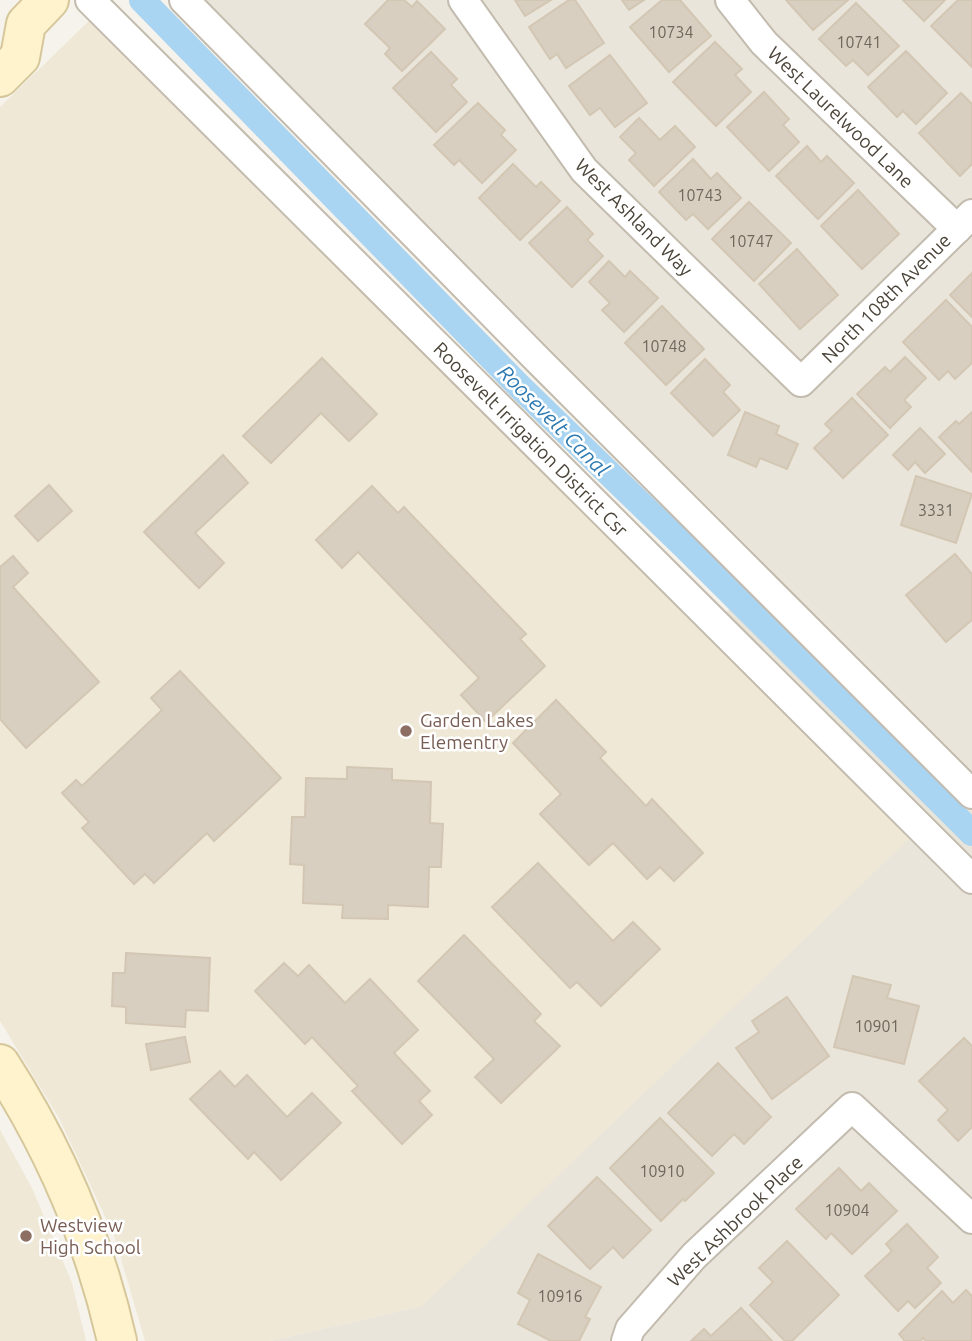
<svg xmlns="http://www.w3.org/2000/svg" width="972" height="1341" viewBox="0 0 972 1341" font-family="Ubuntu,sans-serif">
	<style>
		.residential { fill: #eae5da }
		.education { fill: #efe8d6 }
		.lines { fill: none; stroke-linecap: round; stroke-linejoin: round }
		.canal { stroke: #a9d4f2; stroke-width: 26 }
		.building { fill: #d8cfc1; stroke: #d3c7b4; stroke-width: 2 }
		.street-casing { stroke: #c2bbae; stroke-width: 32 }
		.secondary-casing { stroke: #d6c79b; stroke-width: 42 }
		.street { stroke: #fff; stroke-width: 28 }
		.secondary { stroke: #fff3cd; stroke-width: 38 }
		.education-dot { fill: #8d6e63; stroke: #fff; stroke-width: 2.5 }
		.labels { text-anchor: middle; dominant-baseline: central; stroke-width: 5; stroke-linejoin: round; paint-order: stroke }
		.number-label { font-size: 16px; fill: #6e675b }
		.street-label { font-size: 19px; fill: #4b4439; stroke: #fff }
		.education-label { font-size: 19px; fill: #785e54; stroke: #fff; text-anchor: start }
		.water-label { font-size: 21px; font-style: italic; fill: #2e7ab2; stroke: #fff }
	</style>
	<rect width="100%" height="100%" fill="#f6f3ec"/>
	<path class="residential" d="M201,0H972V1341H270L422,1306L709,628L771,570Z"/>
	<g class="education">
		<path d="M94,16L913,835L422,1306L270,1341H145L115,1238L59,1118L0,1021V107Z"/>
		<path d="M0,1130L32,1188L72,1283L86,1341H0Z"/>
	</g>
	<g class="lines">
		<path class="canal" d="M142,0L519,386L684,546L972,833"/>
	</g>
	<g class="building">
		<path d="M388,0H404L412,7L417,1L445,29L402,71L385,54L390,48L365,24Z"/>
		<path d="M515,0H551L525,16Z"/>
		<path d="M569,0H575L604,43L566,68L557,54L550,59L529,27Z"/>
		<path d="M622,0H644L629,10Z"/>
		<path d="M662,0H680L711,36L669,72L630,27Z"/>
		<path d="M786,0H848L813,30Z"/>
		<path d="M903,0H945L924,21Z"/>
		<path d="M958,0H972V67L931,26Z"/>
		<path d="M856,3L899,46L868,75L853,60L846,66L819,39Z"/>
		<path d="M715,42L742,69L735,75L751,92L716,126L673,82Z"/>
		<path d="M906,51L947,93L916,124L903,111L897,117L868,87Z"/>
		<path d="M431,52L457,79L451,85L467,102L436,132L393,88Z"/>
		<path d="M610,55L647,103L615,127L600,108L590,115L569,86Z"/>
		<path d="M764,92L789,119L783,125L799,142L769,171L727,127Z"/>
		<path d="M961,93L972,104V164L960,176L919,133Z"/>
		<path d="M478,103L505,130L501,135L516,150L482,183L459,160L454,165L434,145Z"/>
		<path d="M639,118L660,140L675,126L695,147L654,186L629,160L636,153L620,137Z"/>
		<path d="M807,146L821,162L827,156L854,183L818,219L776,176Z"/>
		<path d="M693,159L711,179L717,173L741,198L708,229L693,214L686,220L659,192Z"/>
		<path d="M513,164L536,187L541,182L560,201L520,240L479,198Z"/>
		<path d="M858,190L899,234L862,269L821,226Z"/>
		<path d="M749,202L791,243L754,281L712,239Z"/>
		<path d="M567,207L593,234L587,240L603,256L572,287L529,243Z"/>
		<path d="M797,249L838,295L800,329L759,284Z"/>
		<path d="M609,261L625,277L630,271L658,298L624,332L602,310L610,303L589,282Z"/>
		<path d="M972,273V317L950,295Z"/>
		<path d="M946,300L972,327V363L955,379L948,371L939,380L903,342Z"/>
		<path d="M662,306L704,349L666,385L625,343Z"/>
		<path d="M905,357L926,378L904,400L911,407L890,428L857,394L885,367L890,372Z"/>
		<path d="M322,358L377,414L349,441L321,413L271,463L243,436Z"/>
		<path d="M705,359L730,385L723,392L740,410L713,436L671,393Z"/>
		<path d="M852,398L888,435L843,478L814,448L832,431L825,424Z"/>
		<path d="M745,412L779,426L776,434L798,444L787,469L760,458L756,467L728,455Z"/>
		<path d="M972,412V472L939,437L956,421L959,424Z"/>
		<path d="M920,428L945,454L925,473L915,462L908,470L893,455Z"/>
		<path d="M223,455L248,483L195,533L224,563L199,588L144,532Z"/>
		<path d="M916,476L972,494L956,543L901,525Z"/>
		<path d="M49,485L72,511L38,541L15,516Z"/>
		<path d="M372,486L398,513L404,507L526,634L520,639L545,666L486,722L461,695L479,678L358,552L342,568L316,540Z"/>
		<path d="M955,554L972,574V620L946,642L906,595Z"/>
		<path d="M13,556L28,573L13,587L99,682L26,748L0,719V567Z"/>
		<path d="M180,671L281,778L214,841L207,833L154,883L145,874L134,884L82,828L89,822L62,793L76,780L82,786L162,710L151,698Z"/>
		<path d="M556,700L606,752L600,758L646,806L652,799L703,853L674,881L660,867L647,879L613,843L589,865L540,814L561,794L513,743Z"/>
		<path d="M347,767L392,769V780L431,782L430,823L443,824L441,867H429L428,907L388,905V919L342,918L343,905L303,903L304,865L290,864L292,817H305L306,778L347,779Z"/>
		<path d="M538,863L613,941L633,922L660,949L601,1006L577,982L570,988L492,907Z"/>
		<path d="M464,935L541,1014L534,1021L560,1046L501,1103L475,1077L494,1059L418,981Z"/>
		<path d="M126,953L210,958L208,1011L186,1010L185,1027L126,1023V1007L112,1006L113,973H125Z"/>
		<path d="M284,963L298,976L309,965L345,1003L370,979L418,1030L394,1053L430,1091L419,1101L432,1115L402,1144L352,1091L358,1086L312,1037L305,1044L255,991Z"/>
		<path d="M853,976L891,985L887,998L919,1006L904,1064L834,1047Z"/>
		<path d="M787,997L829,1056L772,1099L736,1048L759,1032L752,1021Z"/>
		<path d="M185,1037L190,1062L151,1070L146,1044Z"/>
		<path d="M964,1038L972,1046V1127L958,1141L938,1120L948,1110L919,1081Z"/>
		<path d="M718,1063L771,1117L744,1144L734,1134L712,1156L668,1113Z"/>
		<path d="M220,1071L235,1087L247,1075L287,1117L312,1093L341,1123L281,1180L254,1152L248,1159L190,1099Z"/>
		<path d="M660,1118L714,1173L685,1201L683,1199L661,1221L610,1168Z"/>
		<path d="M839,1168L861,1191L869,1183L897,1211L852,1254L831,1233L826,1239L796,1209Z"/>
		<path d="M597,1177L651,1230L623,1258L613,1247L590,1269L548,1226Z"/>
		<path d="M907,1224L938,1257L927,1268L941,1283L915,1308L908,1301L898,1311L865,1276L892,1251L886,1244Z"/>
		<path d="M787,1241L839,1295L792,1341H785L750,1305L773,1282L759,1268Z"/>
		<path d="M538,1254L601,1287L585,1317L590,1319L579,1341H551L518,1324L530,1300L518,1293Z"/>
		<path d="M966,1290L972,1296V1341H926L923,1338L920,1341H905L899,1334L942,1291L953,1303Z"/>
		<path d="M741,1308L772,1341H691L704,1329L711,1336Z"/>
	</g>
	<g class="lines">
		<g class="street-casing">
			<g id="street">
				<path d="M90,0L972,879"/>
				<path d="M184,0L539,361L972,794"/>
				<path d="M463,0L584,170L801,382L972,214"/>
				<path d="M730,0L764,43L957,229"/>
				<path d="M626,1341L630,1329L694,1256L852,1107L972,1219"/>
			</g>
		</g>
		<g class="secondary-casing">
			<g id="secondary">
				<path d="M0,77L20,57L26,24L49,0"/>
				<path d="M0,1064C55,1149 95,1243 117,1341"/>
			</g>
		</g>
		<use href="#street" class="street"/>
		<use href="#secondary" class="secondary"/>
	</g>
	<g class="education-dot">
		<circle cx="406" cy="731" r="7"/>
		<circle cx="26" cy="1236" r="7"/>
	</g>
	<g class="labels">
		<g class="number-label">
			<text x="671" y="32">10734</text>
			<text x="859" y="42">10741</text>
			<text x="700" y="195">10743</text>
			<text x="751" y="241">10747</text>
			<text x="664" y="346">10748</text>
			<text x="936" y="510">3331</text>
			<text x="877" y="1026">10901</text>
			<text x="662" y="1171">10910</text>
			<text x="847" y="1210">10904</text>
			<text x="560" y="1296">10916</text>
		</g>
		<g class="street-label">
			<text transform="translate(841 117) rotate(44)">West Laurelwood Lane</text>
			<text transform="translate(634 217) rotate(45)">West Ashland Way</text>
			<text transform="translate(886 298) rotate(-45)">North 108th Avenue</text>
			<text transform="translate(531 439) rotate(45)">Roosevelt Irrigation District Csr</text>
			<text transform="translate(735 1221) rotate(-44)">West Ashbrook Place</text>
		</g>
		<g class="education-label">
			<text x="420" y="720">Garden Lakes<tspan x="420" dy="22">Elementry</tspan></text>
			<text x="40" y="1225">Westview<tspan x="40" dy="22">High School</tspan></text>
		</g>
		<g class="water-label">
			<text transform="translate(554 420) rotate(45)">Roosevelt Canal</text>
		</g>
	</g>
</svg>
